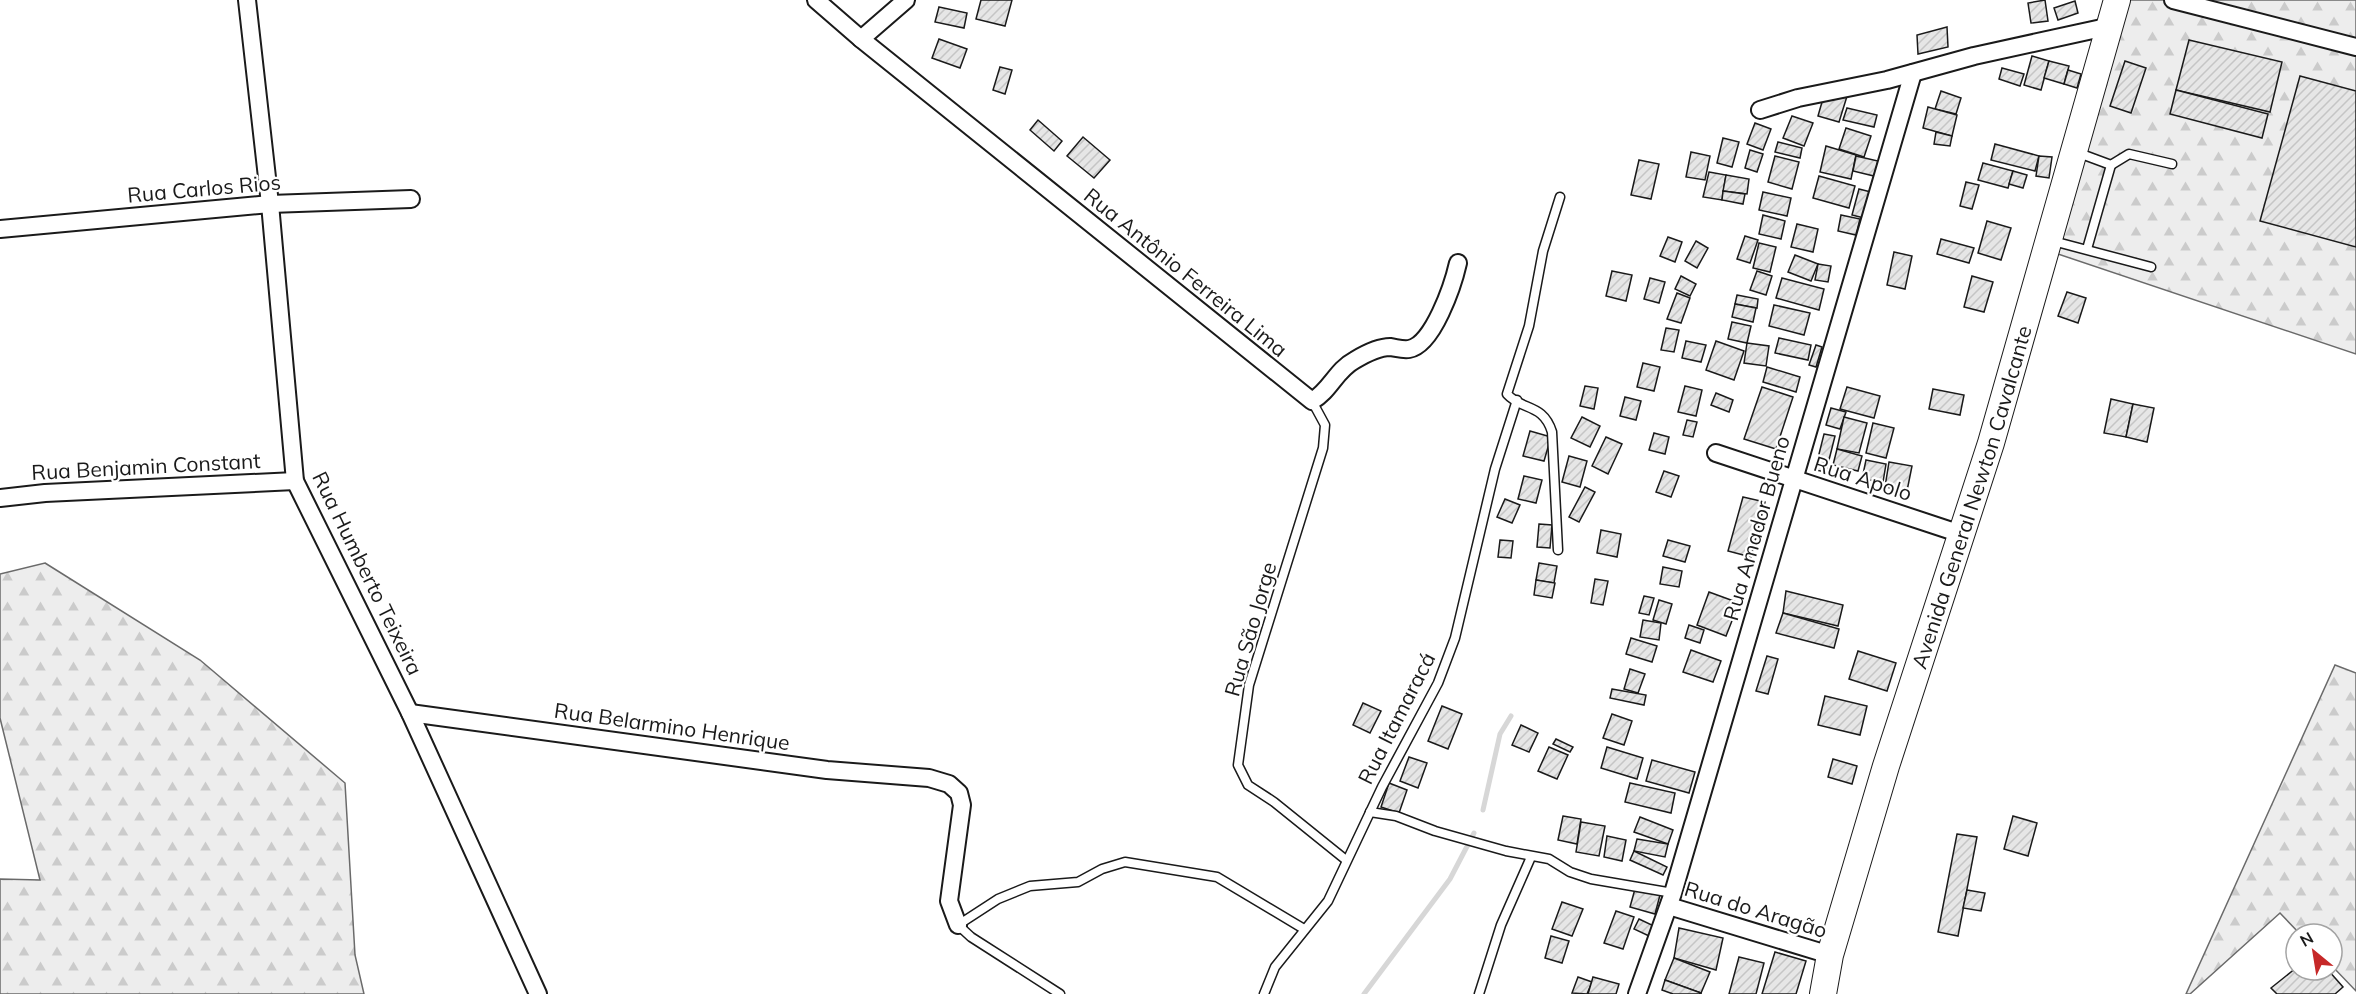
<svg xmlns="http://www.w3.org/2000/svg" width="2356" height="994" viewBox="0 0 2356 994" font-family="Mulish,sans-serif">
	<style>
		.forest { fill: url(#forest-firs); stroke: #6a6a6a; stroke-width: 1.5 }
		.lines { fill: none; stroke-linecap: round; stroke-linejoin: round }
		.stream { stroke: #d7d7d7; stroke-width: 5 }
		.building { fill: url(#building-hatch); stroke: #1a1a1a; stroke-width: 1.5 }
		.lane-casing { stroke: #1a1a1a; stroke-width: 11 }
		.street-casing { stroke: #1a1a1a; stroke-width: 20 }
		.primary-casing { stroke: #1a1a1a; stroke-width: 28 }
		.lane { stroke: #fff; stroke-width: 8 }
		.street { stroke: #fff; stroke-width: 16 }
		.primary { stroke: #fff; stroke-width: 26 }
		.labels { text-anchor: middle; dominant-baseline: central; stroke-width: 4.5; stroke-linejoin: round; paint-order: stroke }
		.street-label { font-size: 21px; fill: #1a1a1a; stroke: #fff }
	</style>
	<defs>
		<pattern id="forest-firs" width="22" height="20" patternUnits="userSpaceOnUse" patternTransform="scale(1.5)"><rect width="22" height="20" fill="#ededed"/><path d="M5 1l3.5 6h-7zM16 11l3.5 6h-7z" fill="#cbcbcb"/></pattern>
		<pattern id="building-hatch" width="6" height="6" patternUnits="userSpaceOnUse" patternTransform="scale(1.5)"><rect width="6" height="6" fill="#e6e6e6"/><path d="M-1 1l2-2M0 6l6-6M5 7l2-2" fill="none" stroke="#c5c5c5"/></pattern>
	</defs>
	<rect width="100%" height="100%" fill="#fff"/>
	<g class="forest">
		<path d="M2129,0H2356V354L2058,254Z"/>
		<path d="M45,563L200,660L345,783L355,955L364,994H0V879L40,880L0,718V574Z"/>
		<path d="M2335,665L2356,673V991L2332,966V934H2300L2280,913L2190,994H2186Z"/>
	</g>
	<g class="lines">
		<g class="stream">
			<path d="M1483,810L1500,734L1511,716"/>
			<path d="M1364,994L1450,879L1474,833"/>
		</g>
	</g>
	<g class="building">
		<path d="M981,0H1012L1005,26L976,19Z"/>
		<path d="M2045,0L2048,21L2031,23L2028,3Z"/>
		<path d="M2075,1L2078,13L2058,20L2054,8Z"/>
		<path d="M939,7L967,13L964,28L935,22Z"/>
		<path d="M1947,27L1948,47L1918,54L1917,35Z"/>
		<path d="M939,39L967,49L960,68L932,58Z"/>
		<path d="M2189,40L2282,62L2270,112L2176,90Z"/>
		<path d="M2032,56L2049,61L2041,90L2024,85Z"/>
		<path d="M2049,61L2069,66L2064,84L2044,78Z"/>
		<path d="M2125,61L2146,68L2131,113L2110,106Z"/>
		<path d="M1000,67L1012,70L1005,94L993,90Z"/>
		<path d="M2002,68L2024,74L2020,86L1999,79Z"/>
		<path d="M2068,70L2081,74L2077,88L2064,84Z"/>
		<path d="M2300,76L2356,91V247L2260,221Z"/>
		<path d="M2176,90L2268,114L2262,138L2170,114Z"/>
		<path d="M1941,91L1961,98L1956,114L1935,109Z"/>
		<path d="M1848,93L1839,122L1818,116L1824,95Z"/>
		<path d="M1928,107L1957,115L1952,136L1923,128Z"/>
		<path d="M1847,108L1877,115L1874,127L1843,120Z"/>
		<path d="M1792,116L1813,123L1804,146L1783,138Z"/>
		<path d="M1038,120L1062,141L1054,151L1030,130Z"/>
		<path d="M1755,123L1771,129L1763,150L1747,144Z"/>
		<path d="M1846,128L1871,136L1864,157L1839,149Z"/>
		<path d="M1936,132L1952,136L1950,146L1934,144Z"/>
		<path d="M1083,137L1110,160L1094,178L1067,156Z"/>
		<path d="M1723,138L1739,142L1732,167L1717,163Z"/>
		<path d="M1778,142L1802,148L1800,158L1775,152Z"/>
		<path d="M1995,144L2039,156L2035,171L1991,160Z"/>
		<path d="M1826,146L1856,155L1851,179L1820,172Z"/>
		<path d="M1750,150L1763,154L1757,172L1745,168Z"/>
		<path d="M1691,152L1710,156L1705,180L1686,177Z"/>
		<path d="M1775,156L1799,162L1792,189L1768,182Z"/>
		<path d="M1856,156L1878,161L1874,176L1853,171Z"/>
		<path d="M2039,156L2052,157L2049,178L2036,176Z"/>
		<path d="M1639,160L1659,164L1651,199L1631,195Z"/>
		<path d="M1983,163L2013,171L2008,188L1978,180Z"/>
		<path d="M2013,171L2027,175L2023,188L2009,184Z"/>
		<path d="M1709,172L1726,175L1722,200L1703,197Z"/>
		<path d="M1726,175L1749,179L1747,194L1723,191Z"/>
		<path d="M1819,176L1855,186L1849,208L1813,198Z"/>
		<path d="M1966,182L1979,185L1972,209L1960,206Z"/>
		<path d="M1859,189L1871,192L1864,218L1852,215Z"/>
		<path d="M1723,191L1745,194L1743,204L1722,200Z"/>
		<path d="M1763,192L1791,198L1787,216L1759,210Z"/>
		<path d="M1763,215L1785,221L1781,239L1759,234Z"/>
		<path d="M1841,215L1860,219L1856,235L1838,231Z"/>
		<path d="M1987,221L2011,228L2001,260L1978,253Z"/>
		<path d="M1797,224L1818,229L1813,252L1791,247Z"/>
		<path d="M1745,236L1758,240L1750,263L1737,259Z"/>
		<path d="M1668,237L1682,242L1675,262L1660,256Z"/>
		<path d="M1941,239L1974,248L1969,263L1937,254Z"/>
		<path d="M1696,241L1708,248L1697,268L1685,261Z"/>
		<path d="M1759,243L1776,247L1770,272L1753,268Z"/>
		<path d="M1894,252L1912,256L1905,289L1887,285Z"/>
		<path d="M1795,255L1818,264L1811,281L1788,272Z"/>
		<path d="M1818,264L1831,266L1828,282L1815,280Z"/>
		<path d="M1612,271L1632,275L1626,301L1606,296Z"/>
		<path d="M1757,271L1772,276L1766,295L1750,290Z"/>
		<path d="M1681,276L1696,284L1690,296L1675,289Z"/>
		<path d="M1972,276L1993,282L1984,312L1964,307Z"/>
		<path d="M1650,278L1665,282L1659,303L1644,299Z"/>
		<path d="M1782,278L1824,289L1819,310L1776,298Z"/>
		<path d="M2067,292L2086,298L2078,323L2058,316Z"/>
		<path d="M1677,293L1690,298L1681,323L1667,319Z"/>
		<path d="M1737,295L1758,299L1757,308L1735,304Z"/>
		<path d="M1735,304L1756,308L1753,322L1732,317Z"/>
		<path d="M1774,305L1810,313L1804,335L1769,326Z"/>
		<path d="M1732,322L1751,326L1747,343L1728,339Z"/>
		<path d="M1666,328L1679,330L1674,352L1661,350Z"/>
		<path d="M1779,338L1811,345L1808,360L1775,353Z"/>
		<path d="M1686,341L1706,345L1701,362L1682,358Z"/>
		<path d="M1716,341L1744,351L1734,380L1706,370Z"/>
		<path d="M1747,343L1769,346L1766,366L1744,363Z"/>
		<path d="M1816,345L1822,347L1816,367L1809,365Z"/>
		<path d="M1643,363L1660,367L1654,391L1637,387Z"/>
		<path d="M1767,367L1800,377L1796,392L1763,382Z"/>
		<path d="M1585,386L1598,388L1594,409L1580,406Z"/>
		<path d="M1685,386L1702,390L1696,416L1678,412Z"/>
		<path d="M1762,387L1793,397L1776,449L1744,439Z"/>
		<path d="M1847,387L1880,396L1874,418L1840,409Z"/>
		<path d="M1933,389L1964,395L1960,415L1929,409Z"/>
		<path d="M1716,393L1733,400L1729,412L1711,405Z"/>
		<path d="M1625,397L1641,401L1636,420L1620,416Z"/>
		<path d="M2111,399L2133,404L2126,437L2104,433Z"/>
		<path d="M2133,404L2154,408L2147,442L2126,437Z"/>
		<path d="M1831,408L1846,412L1840,429L1826,425Z"/>
		<path d="M1582,417L1600,426L1590,447L1571,438Z"/>
		<path d="M1844,417L1867,423L1859,453L1837,449Z"/>
		<path d="M1687,420L1697,422L1693,437L1683,435Z"/>
		<path d="M1873,423L1894,428L1886,458L1866,453Z"/>
		<path d="M1530,431L1551,437L1544,461L1523,456Z"/>
		<path d="M1654,433L1669,437L1665,454L1649,450Z"/>
		<path d="M1824,434L1835,436L1826,472L1815,470Z"/>
		<path d="M1606,437L1622,444L1608,474L1592,466Z"/>
		<path d="M1837,449L1862,456L1858,471L1833,465Z"/>
		<path d="M1569,456L1587,461L1580,487L1562,482Z"/>
		<path d="M1866,460L1886,464L1883,482L1862,479Z"/>
		<path d="M1889,462L1912,466L1907,491L1885,487Z"/>
		<path d="M1664,471L1679,476L1671,497L1656,492Z"/>
		<path d="M1524,476L1542,480L1536,503L1518,499Z"/>
		<path d="M1585,487L1595,492L1579,522L1569,517Z"/>
		<path d="M1743,497L1765,502L1751,557L1728,551Z"/>
		<path d="M1505,499L1520,505L1512,523L1497,517Z"/>
		<path d="M1539,524L1552,525L1550,548L1537,547Z"/>
		<path d="M1601,530L1621,534L1617,557L1597,553Z"/>
		<path d="M1500,540L1513,541L1511,558L1498,557Z"/>
		<path d="M1668,540L1690,546L1685,562L1663,556Z"/>
		<path d="M1539,563L1557,566L1554,583L1536,580Z"/>
		<path d="M1663,567L1682,571L1679,587L1660,584Z"/>
		<path d="M1595,579L1608,581L1603,605L1591,603Z"/>
		<path d="M1536,580L1555,583L1552,598L1534,595Z"/>
		<path d="M1786,591L1843,605L1838,626L1783,613Z"/>
		<path d="M1709,592L1739,603L1726,636L1697,625Z"/>
		<path d="M1644,596L1654,598L1649,615L1639,613Z"/>
		<path d="M1659,600L1672,604L1666,624L1653,620Z"/>
		<path d="M1783,613L1839,629L1834,648L1776,633Z"/>
		<path d="M1643,620L1661,623L1659,640L1640,637Z"/>
		<path d="M1689,625L1704,630L1700,643L1685,638Z"/>
		<path d="M1631,638L1657,646L1652,662L1626,654Z"/>
		<path d="M1691,650L1721,661L1713,682L1683,672Z"/>
		<path d="M1858,651L1896,663L1887,691L1849,679Z"/>
		<path d="M1767,656L1778,659L1768,694L1756,691Z"/>
		<path d="M1630,669L1645,674L1638,693L1624,689Z"/>
		<path d="M1612,689L1646,695L1644,705L1610,698Z"/>
		<path d="M1825,696L1867,706L1860,735L1818,725Z"/>
		<path d="M1363,703L1381,711L1370,733L1353,725Z"/>
		<path d="M1442,706L1462,714L1448,749L1428,741Z"/>
		<path d="M1612,714L1632,721L1624,745L1603,738Z"/>
		<path d="M1521,725L1538,733L1529,752L1512,745Z"/>
		<path d="M1556,739L1573,747L1570,752L1553,744Z"/>
		<path d="M1549,747L1568,755L1557,779L1538,771Z"/>
		<path d="M1607,747L1643,758L1637,779L1601,768Z"/>
		<path d="M1409,757L1427,763L1418,788L1400,781Z"/>
		<path d="M1833,759L1857,766L1852,784L1828,777Z"/>
		<path d="M1652,760L1695,772L1689,793L1646,781Z"/>
		<path d="M1389,783L1407,790L1399,813L1381,807Z"/>
		<path d="M1630,783L1675,793L1671,813L1625,802Z"/>
		<path d="M1563,816L1581,819L1577,844L1558,840Z"/>
		<path d="M2013,816L2037,823L2028,856L2004,849Z"/>
		<path d="M1640,817L1673,830L1668,844L1634,832Z"/>
		<path d="M1581,822L1605,826L1599,856L1576,852Z"/>
		<path d="M1957,834L1977,837L1958,936L1938,932Z"/>
		<path d="M1607,836L1626,840L1622,861L1604,857Z"/>
		<path d="M1637,839L1668,844L1665,857L1634,851Z"/>
		<path d="M1634,851L1667,867L1663,875L1630,860Z"/>
		<path d="M1635,889L1660,895L1655,914L1630,907Z"/>
		<path d="M1967,890L1985,893L1981,911L1963,908Z"/>
		<path d="M1562,902L1583,909L1572,936L1552,929Z"/>
		<path d="M1616,911L1634,917L1623,949L1604,943Z"/>
		<path d="M1639,919L1654,926L1649,936L1634,929Z"/>
		<path d="M1679,928L1723,938L1716,970L1674,958Z"/>
		<path d="M1551,936L1569,941L1562,963L1545,958Z"/>
		<path d="M1775,952L1806,961L1796,994H1762Z"/>
		<path d="M1739,957L1764,963L1756,994H1729Z"/>
		<path d="M1674,958L1710,972L1701,993L1665,980Z"/>
		<path d="M2296,968V970H2328L2343,987L2335,994H2277L2271,988Z"/>
		<path d="M1578,977L1592,982L1587,994L1572,993Z"/>
		<path d="M1593,977L1619,984L1616,994H1588Z"/>
		<path d="M1665,980L1701,993V994H1673L1662,990Z"/>
	</g>
	<g class="lines">
		<g class="lane-casing">
			<g id="lane">
				<path d="M2076,152L2111,165L2129,154L2172,164"/>
				<path d="M2053,241L2151,267"/>
				<path d="M2087,249L2111,165"/>
				<path d="M1312,401L1325,425L1323,448L1249,685L1238,765L1248,785L1274,802L1346,860"/>
				<path d="M1558,550L1552,432C1543,403 1522,411 1507,394L1529,326L1543,251L1560,197"/>
				<path d="M1370,812L1396,816L1435,831L1506,851L1549,859L1570,872L1591,879L1673,893"/>
				<path d="M1060,994L971,937L958,925L998,899L1030,886L1078,882L1102,869L1125,862L1217,877L1304,929"/>
				<path d="M1264,994L1275,967L1328,901L1382,787L1438,683L1455,638L1495,469L1517,400"/>
				<path d="M1479,994L1501,925L1531,857"/>
			</g>
		</g>
		<g class="street-casing">
			<g id="street">
				<path d="M247,0L270,204L295,481L410,713L538,994"/>
				<path d="M816,0L861,39L1312,401C1330,391 1336,370 1355,360C1365,354 1379,347 1390,347C1397,348 1403,350 1409,349C1433,345 1453,285 1458,263"/>
				<path d="M2173,0L2356,47"/>
				<path d="M861,39L906,0"/>
				<path d="M1760,110L1798,98L1887,80L1974,56L2111,26"/>
				<path d="M0,229L270,204L411,199"/>
				<path d="M1716,453L1961,534"/>
				<path d="M0,498L45,493L295,481"/>
				<path d="M410,713L827,770L929,778L949,784L959,793L962,805L949,901L958,925"/>
				<path d="M1669,906L1830,955"/>
				<path d="M1637,994L1673,893L1913,73"/>
			</g>
		</g>
		<g class="primary-casing">
			<g id="primary">
				<path id="s1" d="M1823,994L1830,955L1886,766L1991,443L2117,0"/>
			</g>
		</g>
		<use href="#lane" class="lane"/>
		<use href="#street" class="street"/>
		<use href="#primary" class="primary"/>
	</g>
	<g class="labels">
		<g class="street-label">
			<text transform="translate(204 188) rotate(-5)">Rua Carlos Rios</text>
			<text transform="translate(1186 272) rotate(39)">Rua Antônio Ferreira Lima</text>
			<text transform="translate(146 466) rotate(-3)">Rua Benjamin Constant</text>
			<text transform="translate(1863 478) rotate(18)">Rua Apolo</text>
			<text stroke="none"><textPath href="#s1" startOffset="519">Avenida General Newton Cavalcante</textPath></text>
			<text transform="translate(1756 528) rotate(-74)">Rua Amador Bueno</text>
			<text transform="translate(368 573) rotate(64)">Rua Humberto Teixeira</text>
			<text transform="translate(1250 629) rotate(-74)">Rua São Jorge</text>
			<text transform="translate(1396 718) rotate(-63)">Rua Itamaracá</text>
			<text transform="translate(672 726) rotate(8)">Rua Belarmino Henrique</text>
			<text transform="translate(1756 909) rotate(17)">Rua do Aragão</text>
		</g>
	</g>
	<g transform="translate(2314 952) rotate(330)"><circle r="28" fill="#ffffff" stroke="#a3a3a3" stroke-width="1.5"/>
	<path d="M0-4.5L10 22L0 15L-10 22Z" fill="#c62828"/>
	<text y="-9" font-size="16" font-weight="bold" text-anchor="middle" fill="#1a1a1a">N</text>
	</g>
</svg>
